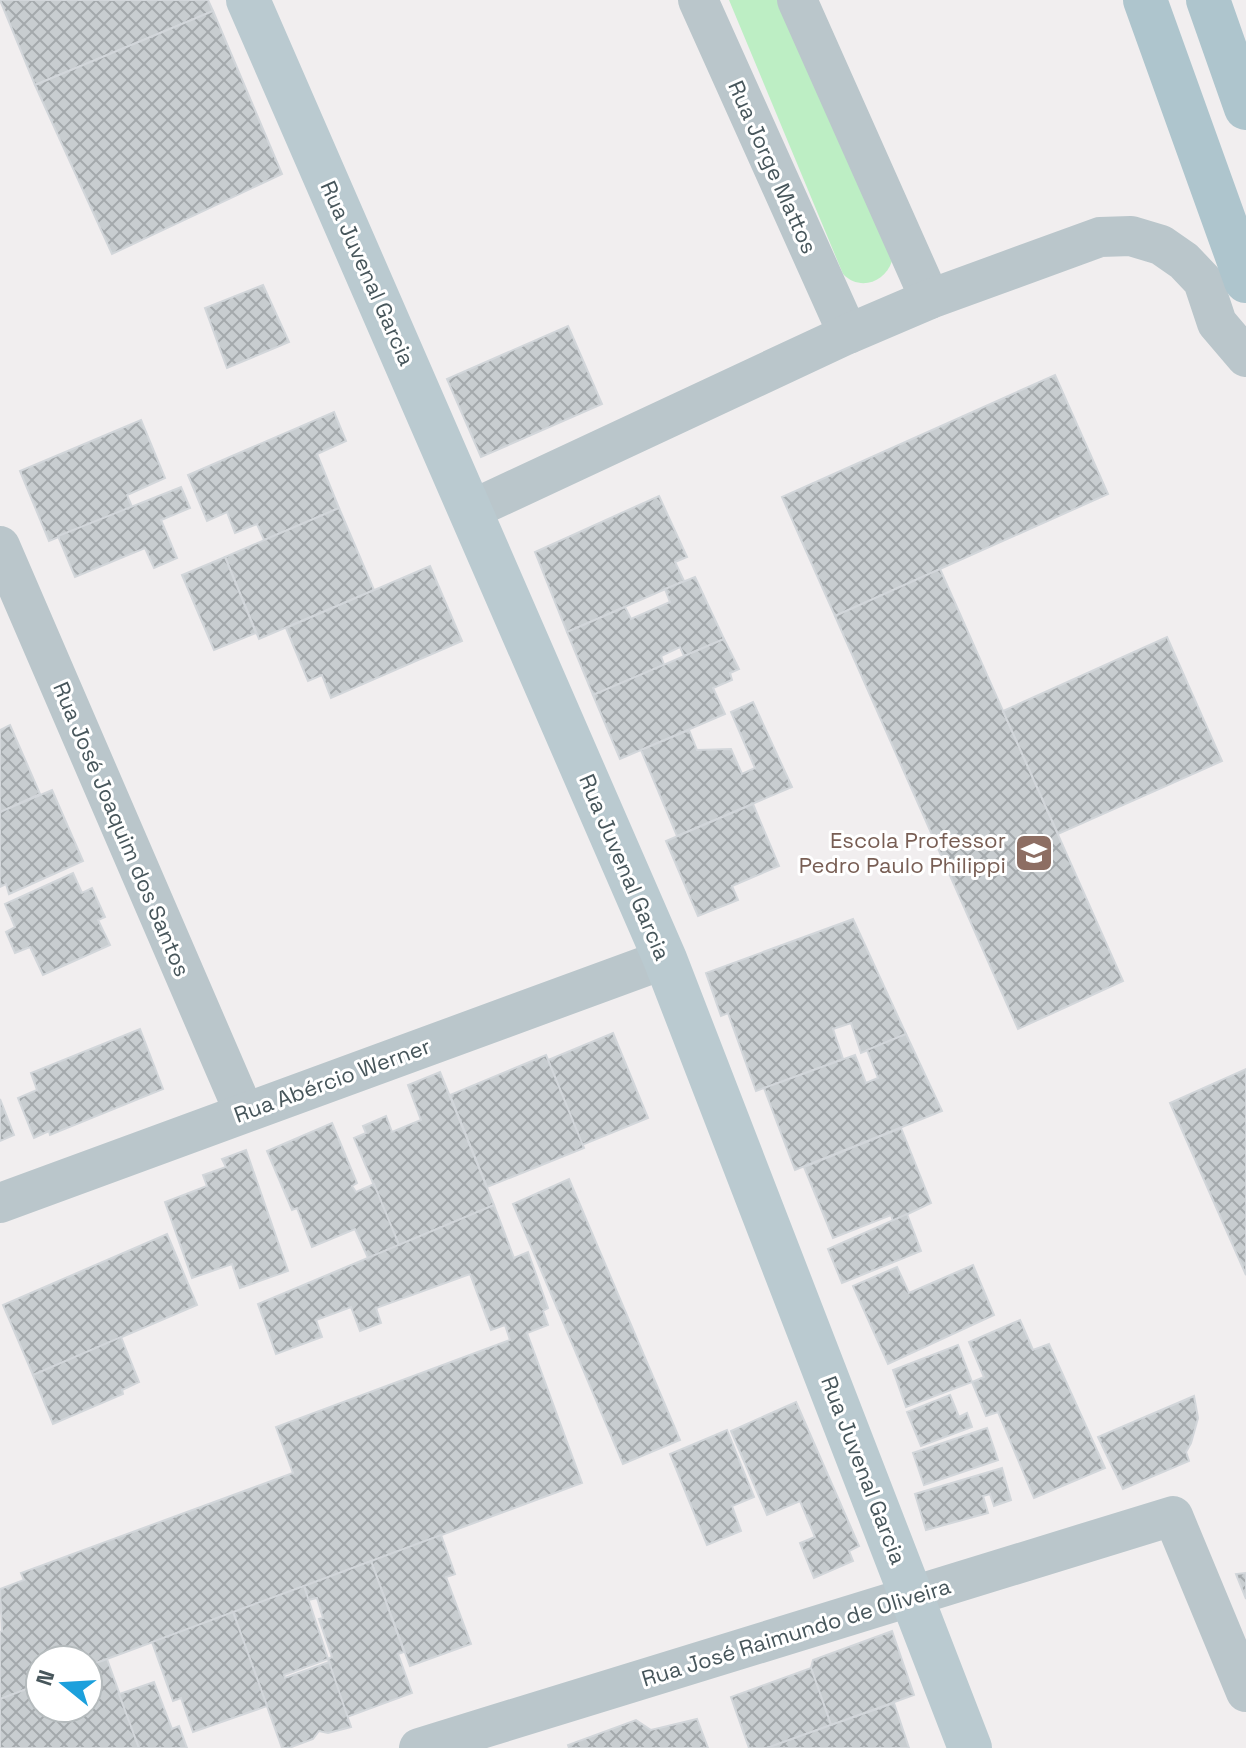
<svg xmlns="http://www.w3.org/2000/svg" width="1246" height="1748" viewBox="0 0 1246 1748" font-family="'Space Grotesk',sans-serif">
	<style>
		.park { fill: #bdeec4 }
		.building { fill: url(#building-cross-hatch); stroke: #d2d6da; stroke-width: 2 }
		.lines { fill: none; stroke-linecap: round; stroke-linejoin: round }
		.minor { stroke: #bac6cb; stroke-width: 40 }
		.secondary { stroke: #bacad0; stroke-width: 44 }
		.primary { stroke: #aec5cd; stroke-width: 44 }
		.labels { text-anchor: middle; dominant-baseline: central; stroke-width: 6; stroke-linejoin: round; paint-order: stroke }
		.street-label { font-size: 22px; fill: #47565b; stroke: #fff }
		.education-label { font-size: 22px; fill: #785e54; stroke: #fff; text-anchor: end }
	</style>
	<defs>
		<pattern id="building-cross-hatch" width="8" height="8" patternUnits="userSpaceOnUse" patternTransform="scale(2)"><rect width="8" height="8" fill="#c8cdd0"/><path d="M0 0l8 8M0 8l8-8" fill="none" stroke="#a4a9ac"/></pattern>
	</defs>
	<rect width="100%" height="100%" fill="#f1eeef"/>
	<path class="park" d="M729,0H784L892,261C885,283 859,291 843,274Z"/>
	<g class="building">
		<path d="M0,0H208L213,11L35,85Z"/>
		<path d="M213,11L282,174L112,254L35,85Z"/>
		<path d="M263,285L289,342L227,368L205,308Z"/>
		<path d="M568,326L602,404L481,457L447,379Z"/>
		<path d="M1055,375L1108,494L835,616L782,497Z"/>
		<path d="M334,412L346,441L317,454L339,508L264,540L257,524L235,533L227,512L207,521L188,475Z"/>
		<path d="M141,420L165,478L127,495L132,507L49,541L20,471Z"/>
		<path d="M181,487L190,508L161,520L177,558L154,568L145,548L75,577L58,536Z"/>
		<path d="M659,496L687,557L675,562L684,581L567,632L535,552Z"/>
		<path d="M339,508L374,590L259,639L225,557Z"/>
		<path d="M225,557L256,633L214,650L182,575Z"/>
		<path d="M430,566L462,641L331,698L322,675L308,681L286,628Z"/>
		<path d="M940,569L1123,981L1018,1029L835,616Z"/>
		<path d="M695,577L724,639L684,656L680,647L661,656L664,665L593,695L567,632L625,607L631,619L670,602L665,589Z"/>
		<path d="M1167,637L1222,761L1058,834L1003,711Z"/>
		<path d="M724,639L739,669L730,673L732,680L713,688L725,714L620,759L593,695Z"/>
		<path d="M753,702L792,787L677,836L641,750L689,730L697,750L731,749L742,774L755,768L731,712Z"/>
		<path d="M10,725L40,794L0,812V730Z"/>
		<path d="M52,790L83,861L9,894L6,884L0,887V812Z"/>
		<path d="M753,804L779,866L732,886L738,900L698,916L666,841Z"/>
		<path d="M73,873L82,893L92,888L105,917L98,920L110,945L43,975L30,947L15,953L6,932L15,927L5,904Z"/>
		<path d="M853,919L906,1034L861,1053L851,1023L833,1029L843,1059L756,1091L728,1013L721,1016L706,973Z"/>
		<path d="M140,1029L163,1089L50,1135L49,1131L34,1138L18,1098L37,1090L31,1073Z"/>
		<path d="M613,1033L648,1118L582,1145L548,1060Z"/>
		<path d="M906,1034L942,1111L795,1170L764,1088L855,1055L866,1083L878,1078L867,1050Z"/>
		<path d="M546,1055L584,1148L487,1187L450,1095Z"/>
		<path d="M1246,1069V1275L1170,1103Z"/>
		<path d="M440,1072L494,1205L399,1245L354,1138L366,1133L363,1126L386,1116L392,1132L421,1120L408,1085Z"/>
		<path d="M0,1099L14,1135L0,1141Z"/>
		<path d="M332,1123L357,1183L352,1186L356,1192L374,1184L399,1245L368,1258L355,1229L312,1247L297,1208L292,1210L267,1151Z"/>
		<path d="M901,1128L931,1203L893,1221L891,1215L833,1238L804,1167Z"/>
		<path d="M246,1150L288,1271L240,1288L232,1264L192,1278L165,1202L207,1186L203,1175L226,1167L222,1159Z"/>
		<path d="M569,1179L680,1440L623,1464L513,1204Z"/>
		<path d="M494,1205L514,1258L528,1252L548,1308L543,1311L548,1325L527,1333L582,1483L88,1666V1660H40V1684L0,1699V1632L2,1631L0,1589L24,1580L21,1573L293,1473L276,1427L510,1340L505,1325L491,1330L470,1274L376,1308L381,1323L360,1331L351,1307L316,1320L322,1337L276,1354L258,1304Z"/>
		<path d="M907,1214L921,1251L842,1283L828,1249Z"/>
		<path d="M167,1234L197,1305L33,1375L3,1305Z"/>
		<path d="M973,1265L994,1315L888,1364L853,1286L897,1267L909,1293Z"/>
		<path d="M1020,1320L1033,1350L1049,1344L1105,1468L1034,1498L998,1412L986,1416L972,1382L984,1377L969,1342Z"/>
		<path d="M121,1337L139,1382L122,1390L123,1394L53,1424L33,1375Z"/>
		<path d="M958,1345L972,1382L906,1407L893,1370Z"/>
		<path d="M950,1395L959,1417L967,1413L972,1427L921,1446L907,1412Z"/>
		<path d="M1194,1396L1198,1418L1191,1443L1186,1452L1189,1461L1123,1489L1098,1437Z"/>
		<path d="M796,1402L859,1546L849,1551L853,1561L814,1578L800,1543L815,1537L800,1501L767,1515L731,1431Z"/>
		<path d="M987,1428L998,1460L924,1485L913,1453Z"/>
		<path d="M727,1430L754,1497L732,1506L741,1531L707,1545L670,1454Z"/>
		<path d="M1002,1468L1011,1500L994,1506L990,1494L983,1496L988,1513L926,1530L915,1494Z"/>
		<path d="M441,1535L455,1574L446,1577L471,1644L410,1666L371,1561Z"/>
		<path d="M371,1561L404,1652L398,1654L412,1693L347,1717L328,1659L332,1657L319,1619L323,1618L317,1598L308,1600L304,1586Z"/>
		<path d="M1246,1573V1599L1236,1574Z"/>
		<path d="M304,1586L328,1659L284,1675L285,1678L329,1662L351,1727L328,1733L319,1731L313,1739L289,1748H282L233,1612Z"/>
		<path d="M233,1612L267,1706L193,1732L181,1698L173,1701L152,1642Z"/>
		<path d="M892,1631L914,1695L831,1725L811,1668L813,1660Z"/>
		<path d="M107,1659L139,1748H0V1699L40,1684V1708H88V1666Z"/>
		<path d="M811,1668L831,1725L767,1748H749L731,1697Z"/>
		<path d="M154,1682L172,1729L179,1726L187,1748H139L119,1694Z"/>
		<path d="M894,1703L909,1748H767L831,1725Z"/>
		<path d="M697,1719L708,1748H569L568,1745L636,1720L651,1730Z"/>
	</g>
	<g class="lines">
		<g class="minor">
			<path d="M698,0L848,334"/>
			<path d="M797,0L930,299"/>
			<path d="M471,510L848,334L930,299L1100,237L1131,236L1161,245L1184,261L1203,281L1217,323L1246,357"/>
			<path d="M0,546L244,1112"/>
			<path d="M0,1203L665,959"/>
			<path d="M419,1748L1173,1516L1246,1692"/>
		</g>
		<path class="secondary" d="M248,0L665,959L970,1748"/>
		<g class="primary">
			<path d="M1145,0L1246,281"/>
			<path d="M1208,0L1246,108"/>
		</g>
	</g>
	<defs>
		<g id="school-square" transform="scale(2)"><rect x="-9" y="-9" width="18" height="18" rx="4" fill="#8d6e63" stroke="#fff"/><path d="M0-5L7-2L0 1L-7-2ZM-4 1L0 2.5L4 1V4Q0 6-4 4Z" fill="#fff"/></g>
	</defs>
	<g fill-rule="evenodd">
		<use href="#school-square" x="1034" y="853"/>
	</g>
	<g class="labels">
		<g class="street-label">
			<text transform="translate(773 167) rotate(66)">Rua Jorge Mattos</text>
			<text transform="translate(368 273) rotate(66)">Rua Juvenal Garcia</text>
			<text transform="translate(122 829) rotate(67)">Rua José Joaquim dos Santos</text>
			<text transform="translate(625 867) rotate(67)">Rua Juvenal Garcia</text>
			<text transform="translate(332 1080) rotate(-20)">Rua Abércio Werner</text>
			<text transform="translate(864 1470) rotate(69)">Rua Juvenal Garcia</text>
			<text transform="translate(796 1632) rotate(-17)">Rua José Raimundo de Oliveira</text>
		</g>
		<g class="education-label">
			<text x="1006" y="840">Escola Professor<tspan x="1006" dy="25">Pedro Paulo Philippi</tspan></text>
		</g>
	</g>
	<g transform="translate(64 1684) rotate(288)"><circle r="38" fill="#ffffff" stroke="#b5bbbd" stroke-width="2"/>
	<path d="M0-6L14 30L0 20L-14 30Z" fill="#1ca0dc"/>
	<text y="-12" font-size="22" font-weight="bold" text-anchor="middle" fill="#47565b">N</text>
	</g>
</svg>
